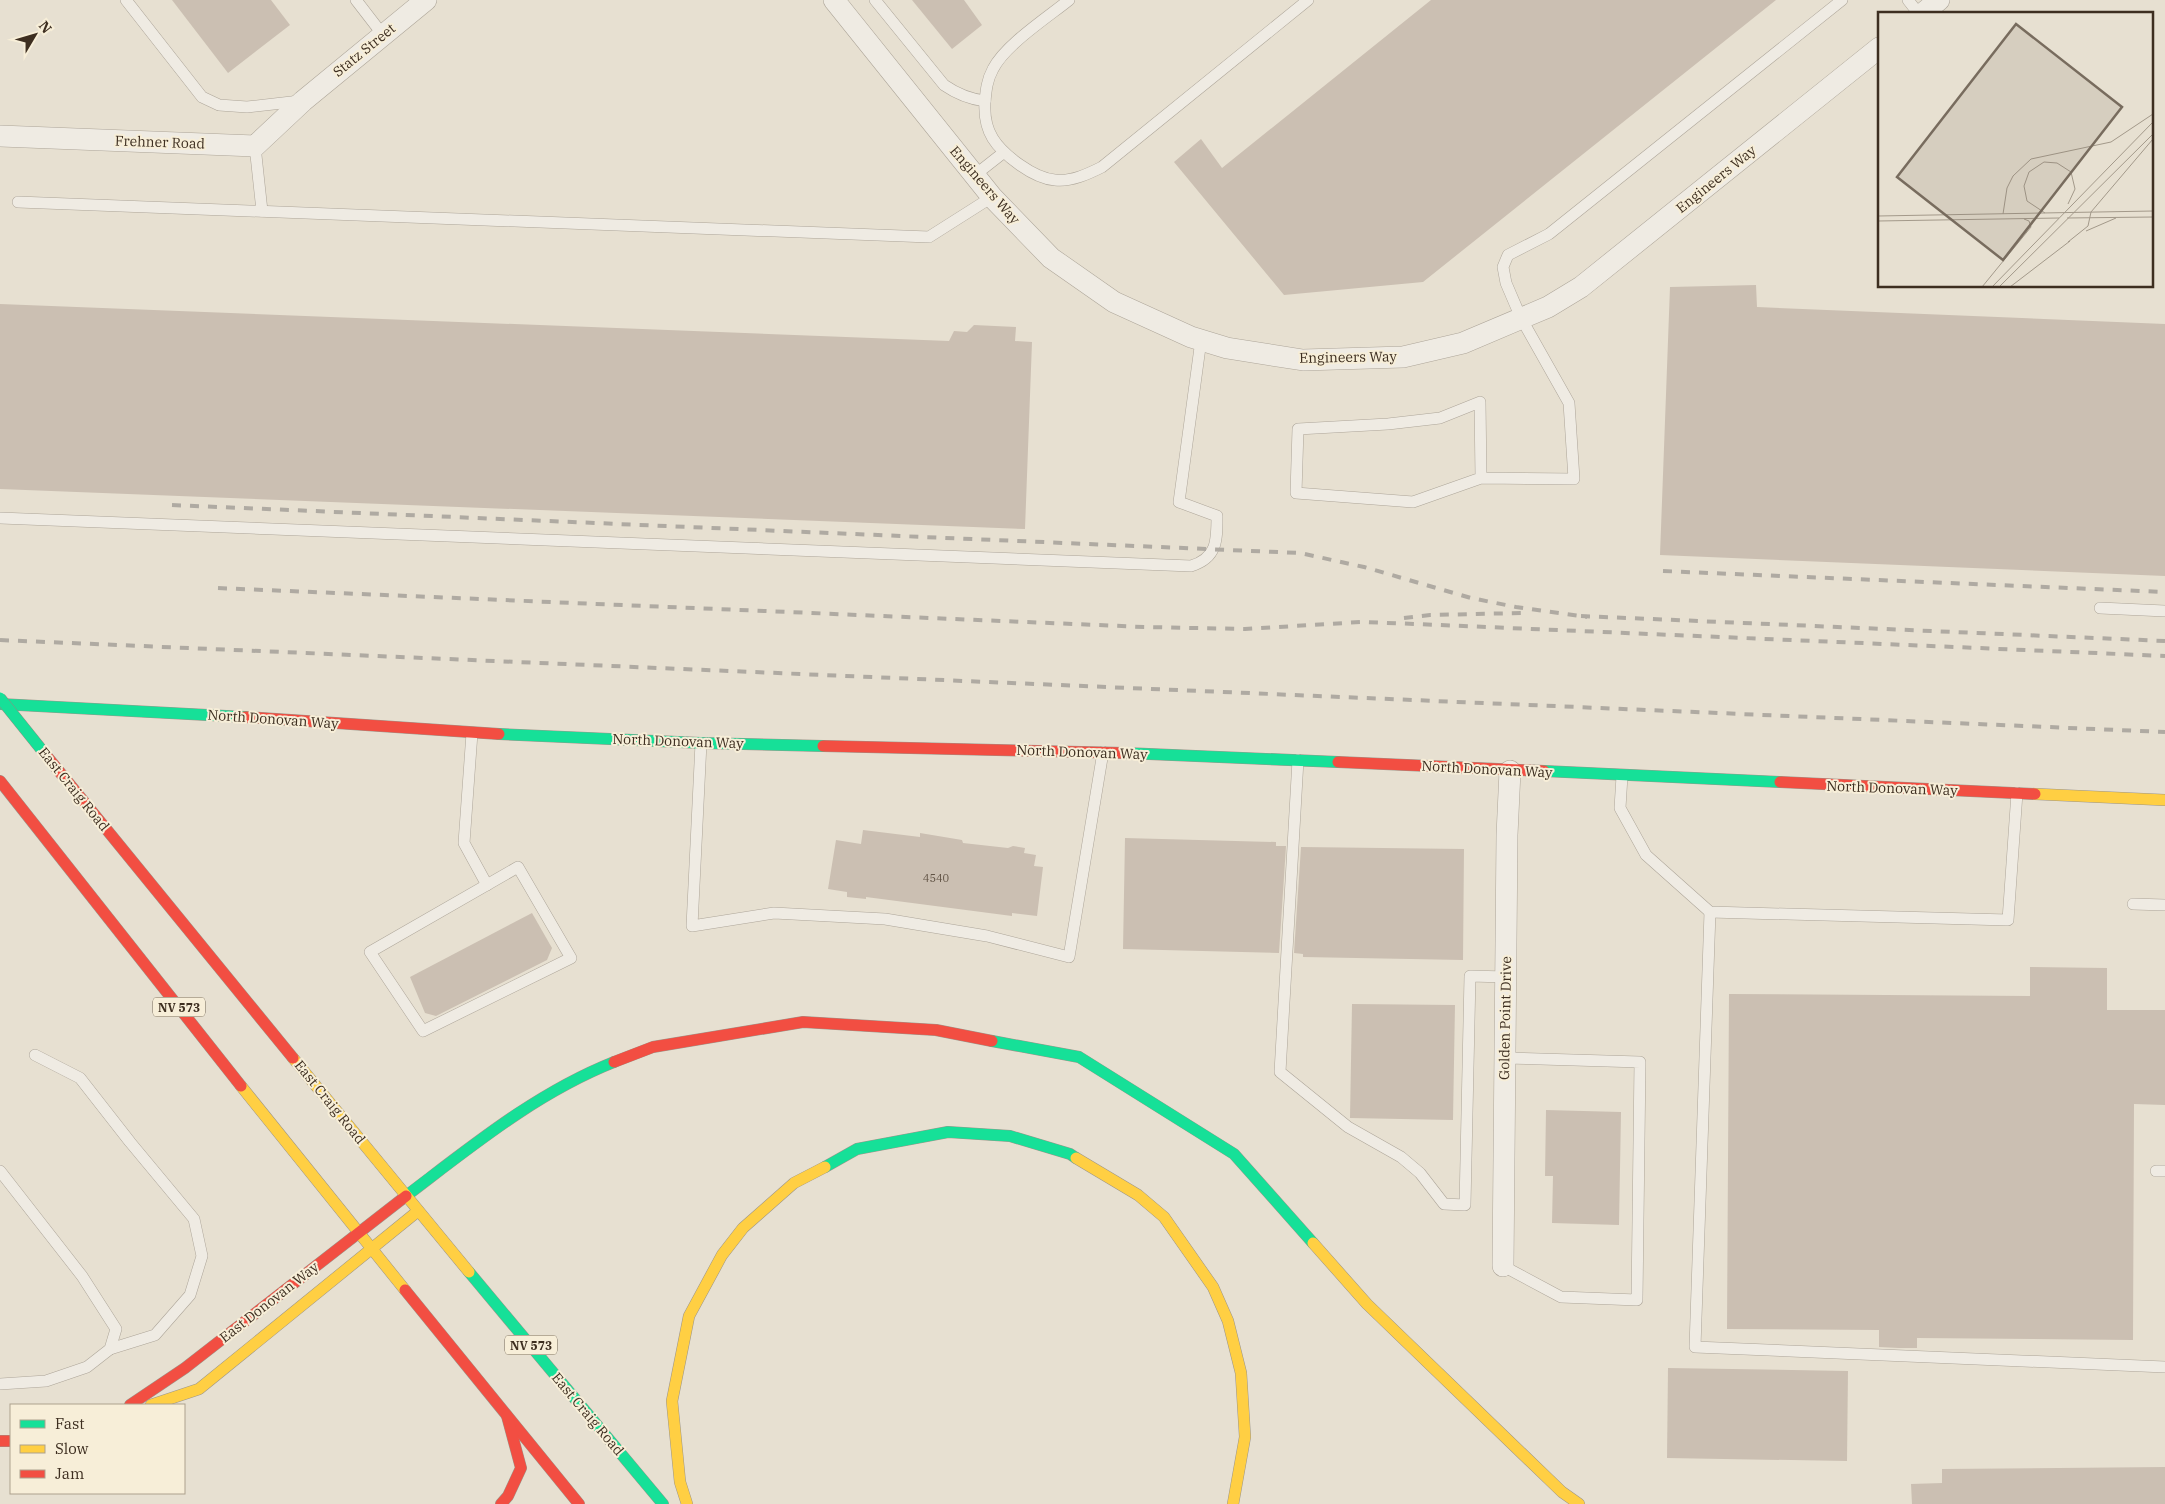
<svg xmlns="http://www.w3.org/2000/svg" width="2165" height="1504" viewBox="0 0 2165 1504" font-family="'IBM Plex Serif',serif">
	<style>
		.building { fill: #cbbfb2 }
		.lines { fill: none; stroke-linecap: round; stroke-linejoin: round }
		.lane-casing { stroke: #ada599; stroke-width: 12 }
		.street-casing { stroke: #ada599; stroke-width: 22 }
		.fast-casing { stroke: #9c958a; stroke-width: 12 }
		.slow-casing { stroke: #9c958a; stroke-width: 12 }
		.jam-casing { stroke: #9c958a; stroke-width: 12 }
		.lane { stroke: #efebe3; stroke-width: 11 }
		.street { stroke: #efebe3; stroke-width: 21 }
		.fast { stroke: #16e098; stroke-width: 11 }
		.slow { stroke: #ffcf43; stroke-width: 11 }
		.jam { stroke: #f24e42; stroke-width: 11 }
		.rail { stroke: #afaaa2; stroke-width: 4; stroke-dasharray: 9 9; stroke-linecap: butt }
		.fast-bridge-casing { stroke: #928b80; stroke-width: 12; stroke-linecap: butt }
		.fast-bridge { stroke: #16e098; stroke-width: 11 }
		.labels { text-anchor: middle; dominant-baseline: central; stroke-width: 4; stroke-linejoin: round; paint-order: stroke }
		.number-label { font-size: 11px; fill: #605244 }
		.shield { fill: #f7eed8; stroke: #756857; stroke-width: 1 }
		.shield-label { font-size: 12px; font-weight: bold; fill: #3d2e20 }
		.street-label { font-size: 14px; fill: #3d2e20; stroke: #f7eed8 }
		.inset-road { fill: none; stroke: #a3998a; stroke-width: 1 }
		.view { fill: #786c5e; fill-opacity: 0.15; stroke: #786c5e; stroke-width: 2.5 }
		.inset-edge { fill: none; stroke: #3d2e20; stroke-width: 2.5 }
	</style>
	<rect width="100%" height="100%" fill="#e7e0d1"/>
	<g class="building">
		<path d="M172,0H271L290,25L228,73Z"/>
		<path d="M912,0H964L982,25L952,49Z"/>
		<path d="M1431,0H1776L1423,282L1284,295L1174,162L1201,139L1222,168Z"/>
		<path d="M1756,285L1757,307L2165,324V576L1660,555L1670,287Z"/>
		<path d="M0,304L949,341L954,331L967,332L974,325L1016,327L1015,341L1032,342L1025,529L0,489Z"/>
		<path d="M863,830L920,837V833L962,840L963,843L1008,848L1013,846L1025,848L1024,853L1036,855L1034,866L1043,867L1037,916L1012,913V916L866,897V899L847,897V892L828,889L836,840L861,844Z"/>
		<path d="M1125,838L1276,842V846H1286L1279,953L1123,949Z"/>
		<path d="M1301,847L1464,849L1463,960L1303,957V954L1294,953Z"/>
		<path d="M532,913L552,948L547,960L436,1016L425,1013L410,977Z"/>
		<path d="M2030,967L2107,968V1010H2165V1105L2134,1104L2133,1340L1917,1338V1348H1899L1879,1347V1330L1727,1329L1729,994L2030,996Z"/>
		<path d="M1352,1004L1455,1005L1453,1120L1350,1118Z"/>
		<path d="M1546,1110L1621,1112L1619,1225L1552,1223L1553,1176H1545Z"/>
		<path d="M1668,1368L1848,1371L1847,1461L1667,1458Z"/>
		<path d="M2165,1467V1504H1912L1911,1484L1942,1483V1469Z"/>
	</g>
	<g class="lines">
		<g class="lane-casing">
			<g id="lane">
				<path d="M126,0L202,97L219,105L247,107L300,101"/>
				<path d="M356,0L383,35"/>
				<path d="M875,0L944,85C957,94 969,99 985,101"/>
				<path d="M1069,0C1048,17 1005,45 993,69C987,80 986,90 985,102C983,132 996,148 1020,165C1030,172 1042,179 1055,180C1071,182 1088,174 1102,167L1308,0"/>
				<path d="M1908,0L1919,14"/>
				<path d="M255,146L262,211"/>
				<path d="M975,175L1003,153"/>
				<path d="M18,202L929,237L992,197"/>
				<path d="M1481,478L1480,402L1440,418L1388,424L1298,429L1296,493L1413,502L1481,478L1574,479L1569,403L1521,318L1506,283L1503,267L1508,255L1549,234L1842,0"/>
				<path d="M0,518L1191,566C1217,558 1217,541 1217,516L1179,502L1201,340"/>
				<path d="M2100,608L2165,611"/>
				<path d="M472,733L464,843L487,885"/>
				<path d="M701,743L692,926L774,913L885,919L987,936L1069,957L1103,752"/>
				<path d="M1298,760L1280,1072L1348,1127L1401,1157L1420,1173L1444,1204L1465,1205L1470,976L1506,977"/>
				<path d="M1622,776L1620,808L1646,855L1710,912L2008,920L2017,793"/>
				<path d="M518,867L571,958L423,1031L370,952Z"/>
				<path d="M2133,904L2165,905"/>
				<path d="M1710,912L1695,1347L2165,1367"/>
				<path d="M35,1055L80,1078L130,1142L194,1219L202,1256L190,1295L155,1335L110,1349"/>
				<path d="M0,1171L82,1276L116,1329L110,1349L87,1367L46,1381L0,1384"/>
				<path d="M2156,1171H2165"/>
				<path d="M1503,1266L1561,1297L1637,1300L1640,1062L1505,1058"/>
			</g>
		</g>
		<g class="street-casing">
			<g id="street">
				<path d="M834,0L992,197L1051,258L1114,302L1191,337L1227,348L1303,360L1403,357L1463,343L1548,307L1581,287L1879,48"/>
				<path d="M1922,14L1939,0"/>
				<path d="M0,136L255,146L303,101L426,0"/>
				<path d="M1503,1266L1507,835L1510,771"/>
			</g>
		</g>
		<g class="fast-casing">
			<g id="fast">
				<path d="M0,704L245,717"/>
				<path d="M499,734L701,743L823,746"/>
				<path d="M1125,753L1338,762"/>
				<path d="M1544,771L1780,782"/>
				<path d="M992,1041L1079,1057L1234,1154L1313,1243"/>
				<path d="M825,1167L857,1149L948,1132L1010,1136L1070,1154L1076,1158"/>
				<path d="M406,1196C472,1146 536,1093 614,1062"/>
				<path d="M469,1272L663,1504"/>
			</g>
		</g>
		<g class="slow-casing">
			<g id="slow">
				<path d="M2035,794L2165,800"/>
				<path d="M293,1058L469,1272"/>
				<path d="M241,1086L405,1290"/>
				<path d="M1076,1158L1138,1195L1164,1217L1213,1287L1228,1321L1241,1373L1245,1437L1233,1504"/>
				<path d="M1313,1243L1367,1304L1562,1492L1579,1504"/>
				<path d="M151,1405L199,1389L418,1211"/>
				<path d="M687,1504L680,1482L672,1401L689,1316L722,1255L743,1228L794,1183L825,1167"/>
			</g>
		</g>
		<g class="jam-casing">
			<g id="jam">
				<path d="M245,717L499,734"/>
				<path d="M823,746L1125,753"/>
				<path d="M45,754L293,1058"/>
				<path d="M1338,762L1544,771"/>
				<path d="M0,781L241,1086"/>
				<path d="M1780,782L2035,794"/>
				<path d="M614,1062L653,1047L803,1022L936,1030L992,1041"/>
				<path d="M405,1290L579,1504"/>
				<path d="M130,1405L185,1368L406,1196"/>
				<path d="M0,1441H11"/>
				<path d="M501,1504L508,1496L521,1468L507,1416"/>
			</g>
		</g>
		<use href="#lane" class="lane"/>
		<use href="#street" class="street"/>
		<use href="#fast" class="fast"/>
		<use href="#slow" class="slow"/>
		<use href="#jam" class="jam"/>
		<g class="rail">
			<path d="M172,505L1300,553L1364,567L1471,598L1516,607L1587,617"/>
			<path d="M1663,571L2165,592"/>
			<path d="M218,588L1144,627L1245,629L1361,622L1416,624L2165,656"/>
			<path d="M1581,616L2165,641"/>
			<path d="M1404,618L1430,615L1521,613"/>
			<path d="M0,640L2165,732"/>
		</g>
		<g class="fast-bridge-casing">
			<path id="fast-bridge" d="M0,698L45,754"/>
		</g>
		<use href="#fast-bridge" class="fast-bridge"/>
	</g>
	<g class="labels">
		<g class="number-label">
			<text x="936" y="878">4540</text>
		</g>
		<g class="shield">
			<rect x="153" y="997.5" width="52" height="19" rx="4"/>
			<rect x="505" y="1335.5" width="52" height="19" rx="4"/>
		</g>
		<g class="shield-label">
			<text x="179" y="1007">NV 573</text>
			<text x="531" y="1345">NV 573</text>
		</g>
		<g class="street-label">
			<text transform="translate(364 50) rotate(-39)">Statz Street</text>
			<text transform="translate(160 142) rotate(2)">Frehner Road</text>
			<text transform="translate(1716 179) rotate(-39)">Engineers Way</text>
			<text transform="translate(985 185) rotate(49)">Engineers Way</text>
			<text transform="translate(1348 357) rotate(-1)">Engineers Way</text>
			<text transform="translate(273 719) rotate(4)">North Donovan Way</text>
			<text transform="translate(678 741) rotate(2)">North Donovan Way</text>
			<text transform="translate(1082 752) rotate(2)">North Donovan Way</text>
			<text transform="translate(1487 769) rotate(3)">North Donovan Way</text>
			<text transform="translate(1892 788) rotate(2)">North Donovan Way</text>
			<text transform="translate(74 789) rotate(51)">East Craig Road</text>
			<text transform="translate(1505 1018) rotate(-89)">Golden Point Drive</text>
			<text transform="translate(330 1102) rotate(51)">East Craig Road</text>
			<text transform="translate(269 1302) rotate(-38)">East Donovan Way</text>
			<text transform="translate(588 1414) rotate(50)">East Craig Road</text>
		</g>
	</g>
	<g transform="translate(1878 12)">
		<rect width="275" height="275" fill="#e7e0d1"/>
		<path class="inset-road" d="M167,201L149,189L146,174L151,160L166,150L179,151L193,160L197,177L190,192M125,202L129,176L135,164L153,147L233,130L275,102M0,204L275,199M189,206L275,205M0,209L181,206M208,219L238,206M190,230L210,214L213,200L275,127M104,275L153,215L151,209L146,207M114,275L275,110M121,275L275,122M132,275L192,229"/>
		<path class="view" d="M138,12L244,95L125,248L19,165Z"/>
		<rect width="275" height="275" class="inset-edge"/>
	</g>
	<rect x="10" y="1404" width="175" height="90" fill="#f7eed8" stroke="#ada18e"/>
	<rect x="20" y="1420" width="25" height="8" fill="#16e098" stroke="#ada18e"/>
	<text x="55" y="1429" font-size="15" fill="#3d2e20">Fast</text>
	<rect x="20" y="1445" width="25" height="8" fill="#ffcf43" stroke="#ada18e"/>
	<text x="55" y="1454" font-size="15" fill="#3d2e20">Slow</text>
	<rect x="20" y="1470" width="25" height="8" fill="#f24e42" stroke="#ada18e"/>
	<text x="55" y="1479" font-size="15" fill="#3d2e20">Jam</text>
	<g transform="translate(35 35) rotate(52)" stroke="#f7eed8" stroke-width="4" paint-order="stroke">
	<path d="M0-4L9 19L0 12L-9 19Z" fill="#3d2e20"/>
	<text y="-8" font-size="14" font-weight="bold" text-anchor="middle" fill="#3d2e20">N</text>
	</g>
</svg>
